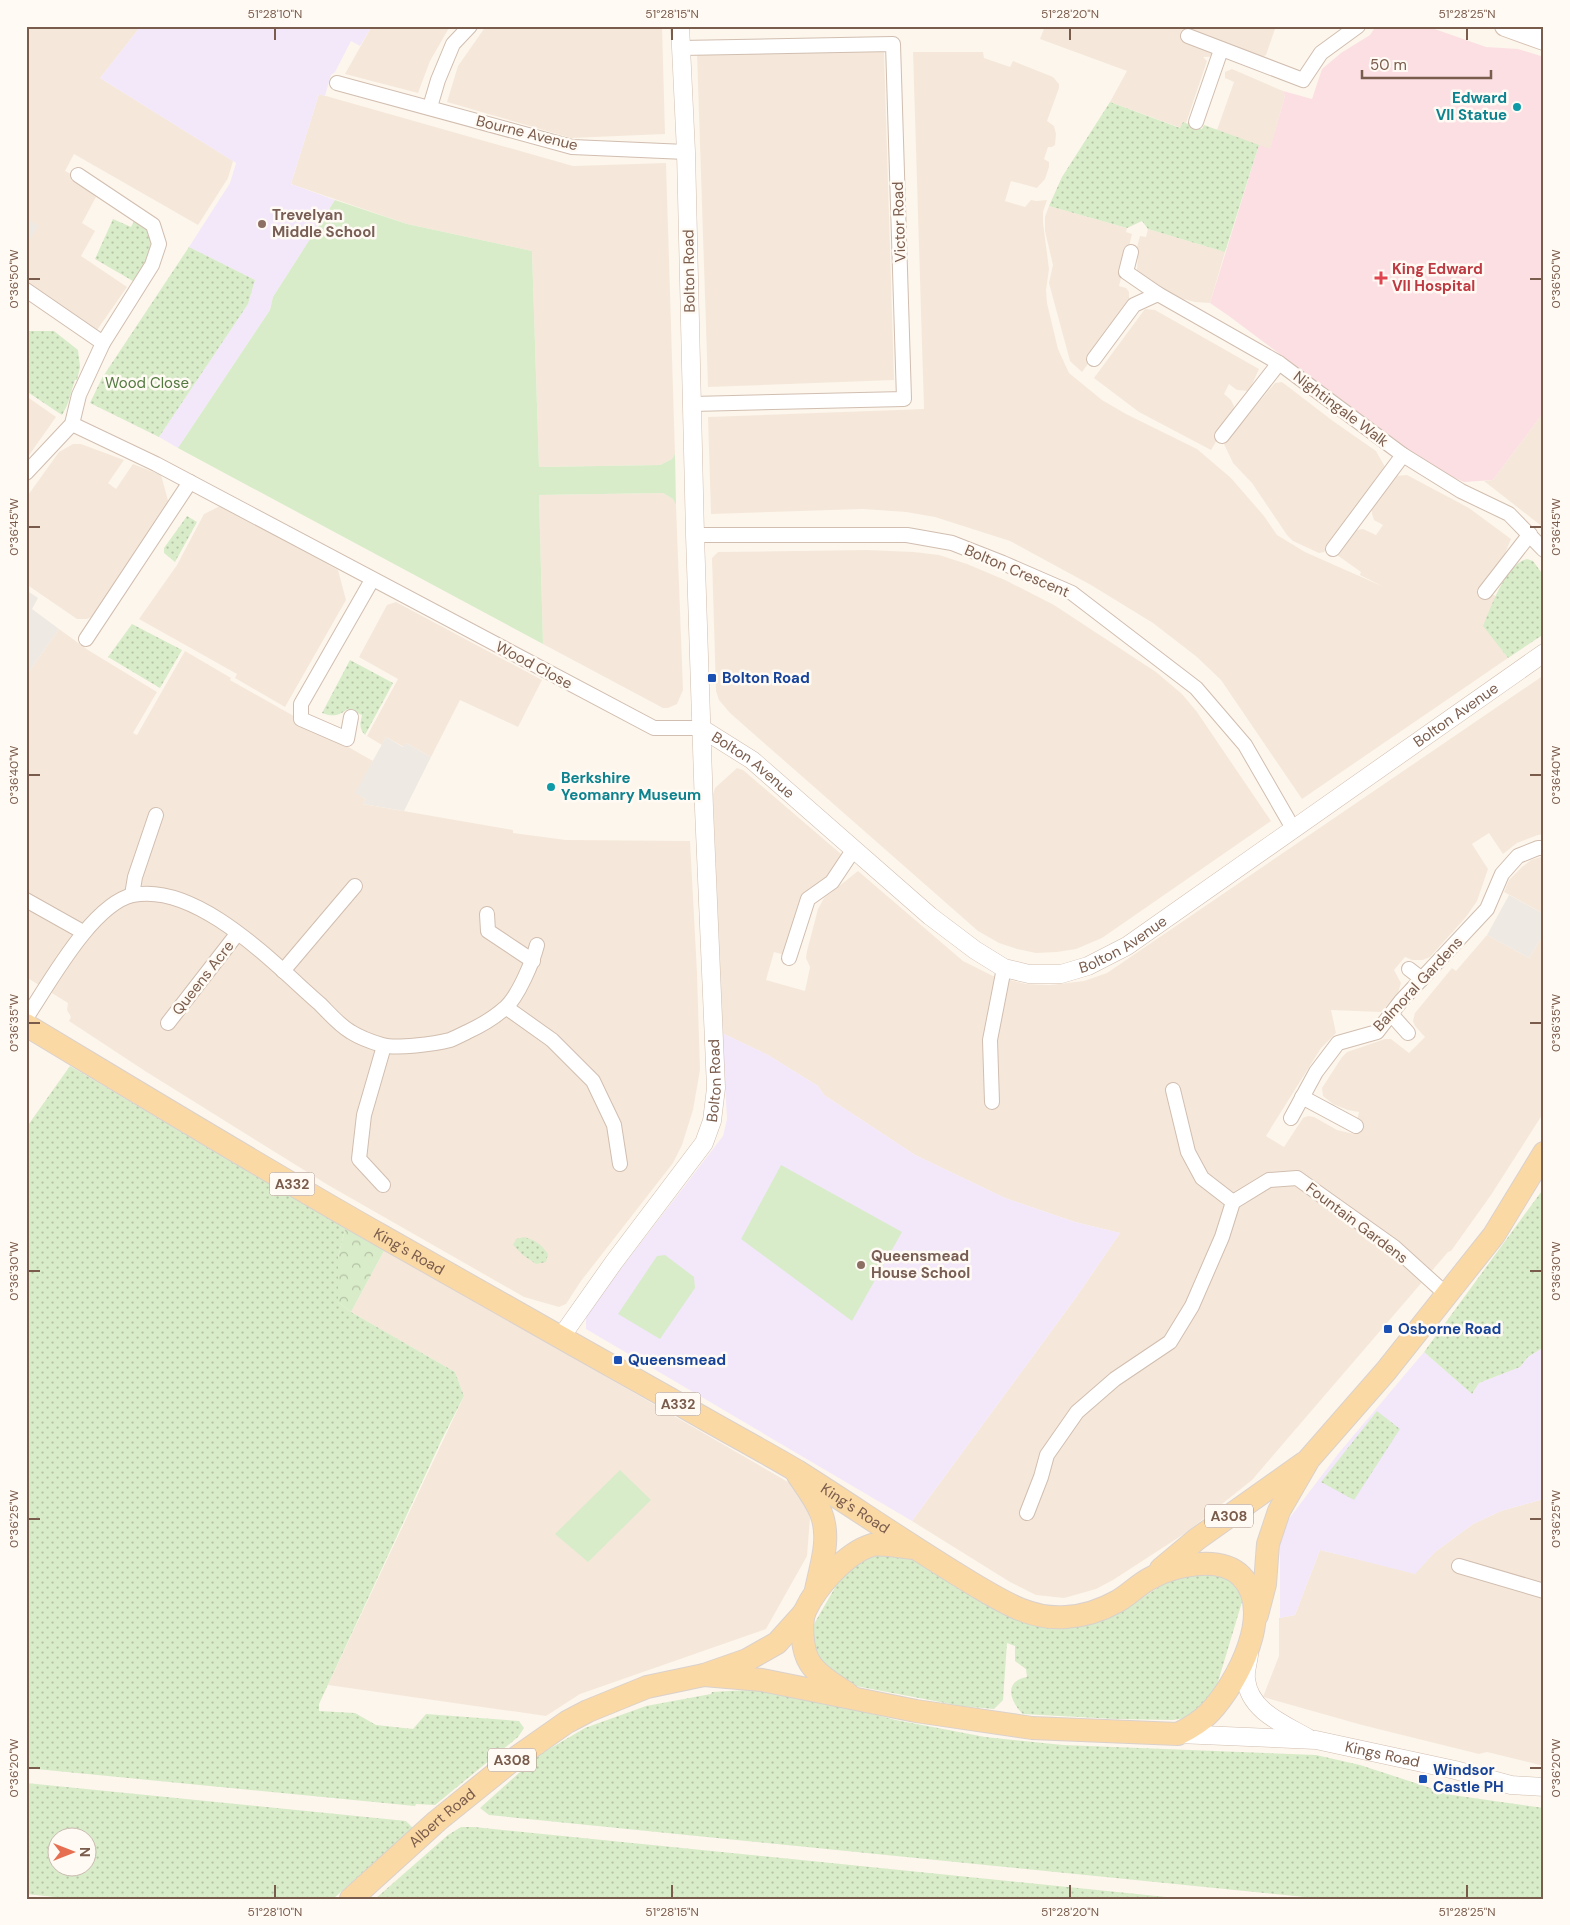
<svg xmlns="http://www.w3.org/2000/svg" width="1570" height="1925" viewBox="0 0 1570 1925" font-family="'DM Sans',sans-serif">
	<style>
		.residential { fill: #f5e8da }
		.industrial { fill: #efe9e4 }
		.education { fill: #f3e8fa }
		.medical { fill: #fbdfe3 }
		.grass { fill: url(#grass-dots); fill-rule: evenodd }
		.forest { fill: url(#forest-crowns) }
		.garden { fill: #d8ecc9 }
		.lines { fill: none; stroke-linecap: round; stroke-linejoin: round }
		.minor-casing { stroke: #d1beb0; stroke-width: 16 }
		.tertiary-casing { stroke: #d1beb0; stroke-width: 19 }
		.secondary-casing { stroke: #d6c0b0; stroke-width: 22 }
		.primary-casing { stroke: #dad1cd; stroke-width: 24 }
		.minor { stroke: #fff; stroke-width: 14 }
		.tertiary { stroke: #fff; stroke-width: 18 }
		.secondary { stroke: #fff; stroke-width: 20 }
		.primary { stroke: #fbd9a5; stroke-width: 22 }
		.ticks { fill: none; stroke: #7a5c4d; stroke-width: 2 }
		.culture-dot { fill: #0f9aa8; stroke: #fffaf3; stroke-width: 2 }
		.education-dot { fill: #8d6e63; stroke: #fffaf3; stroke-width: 2 }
		.health-dot { fill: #e0444e; stroke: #fffaf3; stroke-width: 2 }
		.transit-dot { fill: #1a4fb4; stroke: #fffaf3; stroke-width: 2 }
		.labels { text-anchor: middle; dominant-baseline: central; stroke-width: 5; stroke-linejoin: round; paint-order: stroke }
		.shield { fill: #fffaf3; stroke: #a28b7f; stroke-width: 1 }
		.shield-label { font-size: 14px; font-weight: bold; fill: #7a5c4d }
		.culture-label { font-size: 15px; font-weight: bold; fill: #0d838f; stroke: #fffaf3; text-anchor: end }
		.street-label { font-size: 15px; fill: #7a5c4d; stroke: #fffaf3 }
		.education-label { font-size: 15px; font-weight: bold; fill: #785e54; stroke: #fffaf3; text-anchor: start }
		.health-label { font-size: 15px; font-weight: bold; fill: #be3a42; stroke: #fffaf3; text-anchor: start }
		.park-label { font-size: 15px; fill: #537a41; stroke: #fffaf3 }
		.transit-label { font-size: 15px; font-weight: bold; fill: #164399; stroke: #fffaf3; text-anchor: start }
		.neatline { fill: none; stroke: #7a5c4d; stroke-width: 2 }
		.ticks-label { font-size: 12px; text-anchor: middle; fill: #7a5c4d }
	</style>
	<defs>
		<pattern id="grass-dots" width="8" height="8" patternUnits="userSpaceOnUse" patternTransform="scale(1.25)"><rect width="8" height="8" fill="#d8ecc9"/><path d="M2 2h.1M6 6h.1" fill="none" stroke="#b4c2a5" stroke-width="1.8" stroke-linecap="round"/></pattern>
		<pattern id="forest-crowns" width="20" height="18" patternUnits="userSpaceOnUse" patternTransform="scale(1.25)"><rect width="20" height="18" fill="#d8ecc9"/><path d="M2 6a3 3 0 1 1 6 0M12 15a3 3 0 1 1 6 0" fill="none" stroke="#b4c2a5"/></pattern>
	</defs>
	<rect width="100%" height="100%" fill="#fdf6ec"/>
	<g class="residential">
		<path d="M26,26H141L100,78L233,161L228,178L198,225L74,154L65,171L88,183L97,195L82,223L95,231L81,256L127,287L97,330L91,331L26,288V244L38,226L26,218Z"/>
		<path d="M372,26H450L430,61L418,93L345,74Z"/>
		<path d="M486,26H662L665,134L571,138L447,102L458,66Z"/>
		<path d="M1045,26H1276L1266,55L1253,62L1236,56L1203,57L1207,61L1186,123L1183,122L1181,128L1110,102L1127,71L1040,39Z"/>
		<path d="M884,52L894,380L708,387L697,53Z"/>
		<path d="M913,52H983L984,58L1010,67L1013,61L1053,77L1059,84V88L1047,121L1054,126L1056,134L1055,145L1052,147H1048L1044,159L1049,162V167L1045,179L1037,188L1011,181L1005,201L1025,207L1031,200L1036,201L1047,200L1043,212V223L1049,269L1046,290L1047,303L1058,349L1069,373L1102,400L1126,414L1197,449L1231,478L1264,516L1277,535L1305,552L1384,587L1360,575L1361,572L1337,555L1356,530L1363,529L1376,535L1383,525L1374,520L1372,514V508L1396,476L1407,475L1469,508L1511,539L1504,556L1494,568L1482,590L1496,596L1484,626L1508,658L1302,799L1221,680L1197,657L1153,623L1091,585L1010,541L935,517L906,512L863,509L711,514L708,417L924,409Z"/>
		<path d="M1232,69L1283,91L1285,96L1270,150L1217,130L1234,82L1225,78V72Z"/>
		<path d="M319,94L573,166L666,163L675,454L672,459L660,465L539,467L532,251L407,224L291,184Z"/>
		<path d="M1049,206L1127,228L1126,232L1132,234L1119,286L1126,288L1129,292V302L1122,318L1082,372L1070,361L1049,283L1053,265L1045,231V217Z"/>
		<path d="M1148,229L1225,252L1210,303L1195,302L1176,297L1140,277L1137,270L1138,252L1136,251L1140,236L1146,237Z"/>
		<path d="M1145,309L1155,310L1259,369L1249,391L1237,390L1229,384L1224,394L1231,400L1234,406L1233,413L1211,450L1139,412L1094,378Z"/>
		<path d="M1282,382L1333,421L1376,451L1385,467L1368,493L1324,552L1319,553L1293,541L1287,535L1252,483L1233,463L1224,444L1275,383Z"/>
		<path d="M26,396L56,417L27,458H26Z"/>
		<path d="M1544,412V528L1484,481L1493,480Z"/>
		<path d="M73,444H81L124,460L108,483L116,489L133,464L161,475L169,504L91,617L87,619H77L26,584V498L59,452Z"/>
		<path d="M663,493L673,499L676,505L683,690L677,704L668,708H663L543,644L539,495Z"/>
		<path d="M220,506L338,570L346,600L285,707L235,678L237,674L139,619L177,565L204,514Z"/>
		<path d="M867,550L914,552L939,555L967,564L1005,580L1054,605L1156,672L1182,694L1197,712L1271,821L1102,938L1076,949L1057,952L1036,953L1017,949L999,943L978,931L730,713L719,700L716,691L712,558L718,552Z"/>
		<path d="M396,602L542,680L518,727L460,700L431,757L406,743L404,747L386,737L382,745L367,736L398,679L359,657L387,605Z"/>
		<path d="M59,629L88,650L157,692L133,733L137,735L185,651L231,678L230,680L373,761L356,793L366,799L363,804L513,830V833L566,840L690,841L697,973L700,1070L693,1110L682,1145L673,1163L581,1281L566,1304L559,1307L524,1297L328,1185L145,1071L69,1021L71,1017L67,1010L68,1003L26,977V676Z"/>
		<path d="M1544,675V834L1538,835L1517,843L1503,854L1489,833L1472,844L1488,869L1477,901L1466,917L1430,957L1423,960H1412L1405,957L1394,970L1401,983L1398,993L1381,1012L1331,1010L1336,1033L1321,1048L1266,1136L1284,1147L1303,1118L1308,1116L1314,1117L1337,1130L1354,1134L1359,1112L1348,1110L1333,1104L1323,1096L1322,1088L1342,1057L1347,1052L1385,1039H1391L1409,1053L1425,1037L1415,1026L1413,1021L1415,1013L1452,968L1456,971L1487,935L1529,958L1544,934V1112L1491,1195L1451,1251L1448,1252L1252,1480L1187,1532L1113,1580L1096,1589L1064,1598L1036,1595L1010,1582L912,1521L1077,1296L1120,1233L1075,1222L1005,1198L915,1155L824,1095L818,1086L768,1055L722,1033L713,794L715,788L737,768L743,770L841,854L840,866L812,890L789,956L774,952L766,980L805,991L810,967L806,958L807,951L818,909L824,898L858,871L963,961L993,976L1026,984L1050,985L1084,981L1107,973Z"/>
		<path d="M1544,856V914L1504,892L1509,880L1522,867L1531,860Z"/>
		<path d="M385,1249L802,1490L810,1518L807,1556L766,1629L580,1694L546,1716L328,1685L464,1396L455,1372L351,1312Z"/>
		<path d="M1544,1499V1766L1487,1752L1479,1754L1362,1725L1263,1697L1279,1656V1618L1295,1615L1320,1550L1415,1573L1435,1552L1473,1524L1501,1511Z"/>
	</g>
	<g class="industrial">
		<path d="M26,218L39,226L26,244Z"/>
		<path d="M26,590L38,598L32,609L59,629L26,676Z"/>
		<path d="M386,737L403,747L406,743L431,757L404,811L363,804L366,799L355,793Z"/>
		<path d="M1509,895L1544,914V934L1529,958L1487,935Z"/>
	</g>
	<g class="education">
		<path d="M141,26H372L360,46L351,41L335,72L331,75L325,96L319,94L291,184L335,200L273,297L270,310L178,448L159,437L248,304L255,280L189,247L230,183L236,163L100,78Z"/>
		<path d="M722,1033L768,1055L818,1086L824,1095L915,1155L1005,1198L1075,1222L1120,1233L1077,1296L912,1521L586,1329V1314L723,1136L727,1119Z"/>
		<path d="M1544,1347V1499L1501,1511L1473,1524L1435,1552L1415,1574L1320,1550L1295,1615L1280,1618V1537L1285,1524L1338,1454L1424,1352L1472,1394L1479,1383L1520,1367L1528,1357Z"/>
	</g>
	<path class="medical" d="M1376,26H1426L1486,47L1518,49L1544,57V412L1493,480L1464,482L1439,471L1415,455L1229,316L1210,303L1259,145L1270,149L1285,96L1283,91L1312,99L1322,69L1341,53L1370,35Z"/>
	<g class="grass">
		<path d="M1110,102L1180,128L1183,122L1202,129L1204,125L1259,145L1225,252L1148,229L1142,221L1127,228L1049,206L1062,177Z"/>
		<path d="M138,214L155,238L138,284L95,259L113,219L131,227Z"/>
		<path d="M189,247L255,280L248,304L159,437L90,403L102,378Z"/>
		<path d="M26,331H54L78,350L80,367L77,380H75C70,394 70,402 62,415L26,391Z"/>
		<path d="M187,516L197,522L175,562L164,553V548Z"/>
		<path d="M1527,559L1533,561L1544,576V634L1508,658L1483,626C1491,608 1505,564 1527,559Z"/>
		<path d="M132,624L182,650L160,688L108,657Z"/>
		<path d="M350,660L393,683L365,735C359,728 360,724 362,715L348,709C338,716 333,717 322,713Z"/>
		<path d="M70,1066L259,1178L346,1226L338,1257V1302L351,1312L455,1372L464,1396L442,1439L319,1704V1711L355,1713L376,1725L413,1729L426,1714L519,1721L524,1728L518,1737L435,1805L416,1804L415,1806L26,1768V1128Z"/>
		<path d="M1544,1188V1347L1528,1357L1520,1367L1479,1383L1472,1394L1424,1352Z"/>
		<path d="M524,1237C535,1240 541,1244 548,1254L546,1262L536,1264L523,1255L513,1245L516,1239Z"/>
		<path d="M1377,1411L1400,1429L1354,1500L1321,1482Z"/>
		<path d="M900,1551L989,1605L1096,1622L1119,1613L1173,1578L1221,1571L1242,1590V1602L1217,1685L1206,1704L1191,1717L1173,1720L1115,1719L1023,1714C1009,1701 1004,1681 1027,1677L1026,1669L1015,1661V1646L1007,1643L1003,1700L994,1709L961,1706L840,1683L826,1674L811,1636L814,1624L848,1565L863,1553Z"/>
		<path d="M749,1690L787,1692L896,1720L985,1737L1063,1745L1316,1755L1360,1765L1452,1795L1544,1808V1899H1324L489,1815L480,1808L539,1755L585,1728L646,1706L711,1694L712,1692Z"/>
		<path d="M26,1783L406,1821L413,1828L333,1899H73L26,1894ZM58,1838H88V1868H58Z"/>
		<path d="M461,1827H474L1186,1899H375L448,1835Z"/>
	</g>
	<path class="forest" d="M346,1226L385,1249L351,1312L338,1302V1257Z"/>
	<g class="garden">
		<path d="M335,200L407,224L532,251L539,467L660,465L672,459L675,454L676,505L673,499L663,493L539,495L543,644L178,448L270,310L273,297Z"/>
		<path d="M781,1165L902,1232L852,1321L741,1239Z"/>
		<path d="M665,1255L694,1277L695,1288L660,1339L618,1314L657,1256Z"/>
		<path d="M620,1470L651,1500L588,1562L555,1534Z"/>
	</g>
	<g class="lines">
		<g class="minor-casing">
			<g id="minor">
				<path d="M1188,36L1303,80L1321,53L1358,26"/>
				<path d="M681,48L893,44L904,399L692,404"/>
				<path d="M337,83L572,147L686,152"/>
				<path d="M430,107L438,80L453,44L470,26"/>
				<path d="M1196,122L1221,50"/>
				<path d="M1131,252L1126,272L1158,294"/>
				<path d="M26,290L103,343"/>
				<path d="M1094,359L1134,305L1158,294L1279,363L1403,455L1461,491L1509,514L1544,550"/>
				<path d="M72,424L156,464L654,728H701"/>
				<path d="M1222,436L1279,363"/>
				<path d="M26,473L72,424L79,395L103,343L152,265L159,244L153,225L78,175"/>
				<path d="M695,535H907L952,543L1003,563L1072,593L1196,688L1245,745L1294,830"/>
				<path d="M1333,549L1403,455"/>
				<path d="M1485,592L1530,534"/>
				<path d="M86,639L190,482"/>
				<path d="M351,717L347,739L301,719V704L372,580"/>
				<path d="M132,895L135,877L156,815"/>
				<path d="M26,900L83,932"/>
				<path d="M487,914L488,931L533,961"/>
				<path d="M789,958L808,899L832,882L854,849"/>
				<path d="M1409,969L1422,979"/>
				<path d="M283,971L355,886"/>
				<path d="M507,1008L552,1040L593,1081L614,1125L620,1164"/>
				<path d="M1391,1014L1408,1033"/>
				<path d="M26,1018C49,984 92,904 133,895C198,882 275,965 320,1004C329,1013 339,1025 351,1032C359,1037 372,1042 382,1045C396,1049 435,1044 450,1040C455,1038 461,1035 467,1032C480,1026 494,1018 505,1008C518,997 533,961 537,945"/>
				<path d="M168,1023L237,934"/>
				<path d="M1173,1090L1188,1152L1202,1178L1233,1202"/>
				<path d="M1302,1097L1356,1126"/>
				<path d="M992,1102L990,1040L1004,968"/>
				<path d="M1291,1118L1316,1072L1338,1043L1377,1032L1401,1001L1487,909L1502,874L1518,856L1538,848H1544"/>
				<path d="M383,1185L359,1159L364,1115L384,1046"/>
				<path d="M1027,1513L1041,1477L1047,1455L1077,1412L1115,1379L1170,1342L1192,1306L1222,1237L1233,1202L1269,1180L1297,1178L1394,1247L1447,1295"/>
				<path d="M1459,1566L1544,1591"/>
			</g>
		</g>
		<g class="tertiary-casing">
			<g id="tertiary">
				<path id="s1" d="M701,728L752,760L930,916L975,950L1004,968L1029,974H1061L1088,966L1127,946L1544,653"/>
				<path id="s2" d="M561,1337L614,1262L704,1143L712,1121L716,1088L704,808L695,535L686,152L680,26"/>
				<path d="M1249,1655C1248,1663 1245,1672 1246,1679C1249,1711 1284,1724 1308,1738"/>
				<path id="s3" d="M1178,1734L1316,1740L1455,1770L1511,1785L1544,1787"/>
			</g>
		</g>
		<g class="secondary-casing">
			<path id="secondary" d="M1505,26L1544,40"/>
		</g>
		<g class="primary-casing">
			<g id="primary">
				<path id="s4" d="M26,1025C144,1096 262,1168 382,1236C481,1293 580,1348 679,1404C718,1427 758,1448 797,1471C857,1509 916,1550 978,1587C1005,1603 1033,1620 1066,1617C1085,1616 1102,1610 1118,1601C1130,1594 1139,1584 1151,1578C1174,1565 1220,1555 1241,1576C1276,1611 1237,1683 1210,1712C1201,1722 1190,1728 1178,1734L1032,1728L916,1711L762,1680L704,1675"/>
				<path d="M798,1475C806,1487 816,1500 821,1513C831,1538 821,1565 816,1590"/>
				<path d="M1161,1569L1197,1539L1304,1463"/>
				<path d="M1257,1615L1265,1584L1268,1544L1279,1511L1309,1459L1386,1371L1494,1235L1544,1153"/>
				<path d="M848,1694C835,1685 818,1676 810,1663C802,1651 800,1623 805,1611C816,1587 846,1553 872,1545C881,1543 903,1547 913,1548"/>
				<path id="s5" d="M351,1899L437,1821L510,1762L567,1722L588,1711L647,1687L704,1675L747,1660L777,1643L804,1613"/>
			</g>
		</g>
		<use href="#minor" class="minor"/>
		<use href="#tertiary" class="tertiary"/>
		<use href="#secondary" class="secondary"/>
		<use href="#primary" class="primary"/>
	</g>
	<path class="ticks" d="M275,28V40M672,28V40M1070,28V40M1467,28V40M28,279H40M1530,279H1542M28,527H40M1530,527H1542M28,775H40M1530,775H1542M28,1023H40M1530,1023H1542M28,1271H40M1530,1271H1542M28,1519H40M1530,1519H1542M28,1768H40M1530,1768H1542M275,1885V1898M672,1885V1898M1070,1885V1898M1467,1885V1898"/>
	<g class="culture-dot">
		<circle cx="1517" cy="107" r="5"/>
		<circle cx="551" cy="787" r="5"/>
	</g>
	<g class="education-dot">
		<circle cx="262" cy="224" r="5"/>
		<circle cx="861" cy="1265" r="5"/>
	</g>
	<path class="health-dot" d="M1378.5 270.5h5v5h5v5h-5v5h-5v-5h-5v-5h5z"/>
	<g class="transit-dot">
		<rect x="707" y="673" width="10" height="10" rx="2.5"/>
		<rect x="1383" y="1324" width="10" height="10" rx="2.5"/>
		<rect x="613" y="1355" width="10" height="10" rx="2.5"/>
		<rect x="1418" y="1774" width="10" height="10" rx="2.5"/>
	</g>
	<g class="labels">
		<g class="shield">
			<rect x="269.5" y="1172.5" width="45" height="23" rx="4"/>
			<rect x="655.5" y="1392.5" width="45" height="23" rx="4"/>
			<rect x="1205" y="1504.5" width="48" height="23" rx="4"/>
			<rect x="488" y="1748.5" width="48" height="23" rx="4"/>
		</g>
		<g class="shield-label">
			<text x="292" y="1184">A332</text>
			<text x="678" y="1404">A332</text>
			<text x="1229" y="1516">A308</text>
			<text x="512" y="1760">A308</text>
		</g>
		<g class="culture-label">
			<text x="1507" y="98">Edward<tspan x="1507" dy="17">VII Statue</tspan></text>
			<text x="561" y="778" text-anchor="start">Berkshire<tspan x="561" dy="17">Yeomanry Museum</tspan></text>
		</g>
		<g class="street-label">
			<text transform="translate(527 133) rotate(14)">Bourne Avenue</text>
			<text transform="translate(899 222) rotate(-92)">Victor Road</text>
			<text transform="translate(689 271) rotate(-91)">Bolton Road</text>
			<text transform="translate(1341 409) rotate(37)">Nightingale Walk</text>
			<text transform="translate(1017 571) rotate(23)">Bolton Crescent</text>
			<text transform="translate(534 665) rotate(28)">Wood Close</text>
			<text stroke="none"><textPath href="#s1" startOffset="919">Bolton Avenue</textPath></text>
			<text stroke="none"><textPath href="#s1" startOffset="64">Bolton Avenue</textPath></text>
			<text stroke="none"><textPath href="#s1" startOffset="514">Bolton Avenue</textPath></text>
			<text transform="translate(203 978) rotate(-52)">Queens Acre</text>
			<text transform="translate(1418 984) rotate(-47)">Balmoral Gardens</text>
			<text stroke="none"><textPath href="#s2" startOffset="305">Bolton Road</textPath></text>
			<text transform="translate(1357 1223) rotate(37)">Fountain Gardens</text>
			<text stroke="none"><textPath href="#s4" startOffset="445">King's Road</textPath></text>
			<text stroke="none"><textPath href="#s4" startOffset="960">King's Road</textPath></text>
			<text stroke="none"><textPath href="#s3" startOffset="206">Kings Road</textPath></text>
			<text stroke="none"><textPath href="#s5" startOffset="122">Albert Road</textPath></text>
		</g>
		<g class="education-label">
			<text x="272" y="215">Trevelyan<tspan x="272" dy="17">Middle School</tspan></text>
			<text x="871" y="1256">Queensmead<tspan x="871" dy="17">House School</tspan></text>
		</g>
		<g class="health-label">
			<text x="1392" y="269">King Edward<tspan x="1392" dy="17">VII Hospital</tspan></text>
		</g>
		<g class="park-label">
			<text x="147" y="383">Wood Close</text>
		</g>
		<g class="transit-label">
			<text x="722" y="678">Bolton Road</text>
			<text x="1398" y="1329">Osborne Road</text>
			<text x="628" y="1360">Queensmead</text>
			<text x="1433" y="1770">Windsor<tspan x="1433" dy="17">Castle PH</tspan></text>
		</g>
	</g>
	<rect width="1570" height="1925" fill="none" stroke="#fffaf3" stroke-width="55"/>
	<g transform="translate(72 1852) rotate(90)"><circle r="24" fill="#fffaf3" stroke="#cabbb1"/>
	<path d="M0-4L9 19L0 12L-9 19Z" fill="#e76f51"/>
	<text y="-8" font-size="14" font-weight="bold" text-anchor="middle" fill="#7a5c4d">N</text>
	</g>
	<path d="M1362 70v8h129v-8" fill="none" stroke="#7a5c4d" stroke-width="2.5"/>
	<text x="1370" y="70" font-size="15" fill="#7a5c4d" stroke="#fffaf3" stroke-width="4" paint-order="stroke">50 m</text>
	<rect x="28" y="28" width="1514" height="1870" class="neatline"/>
	<g class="ticks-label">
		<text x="275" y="18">51°28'10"N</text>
		<text x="672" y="18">51°28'15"N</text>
		<text x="1070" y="18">51°28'20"N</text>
		<text x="1467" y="18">51°28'25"N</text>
		<text transform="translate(1556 279) rotate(-90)" y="4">0°36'50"W</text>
		<text transform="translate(14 279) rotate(-90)" y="4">0°36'50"W</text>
		<text transform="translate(1556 527) rotate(-90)" y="4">0°36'45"W</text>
		<text transform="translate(14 527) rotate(-90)" y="4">0°36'45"W</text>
		<text transform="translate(1556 775) rotate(-90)" y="4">0°36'40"W</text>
		<text transform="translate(14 775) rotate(-90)" y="4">0°36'40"W</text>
		<text transform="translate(1556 1023) rotate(-90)" y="4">0°36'35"W</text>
		<text transform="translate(14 1023) rotate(-90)" y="4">0°36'35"W</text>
		<text transform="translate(1556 1271) rotate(-90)" y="4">0°36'30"W</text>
		<text transform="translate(14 1271) rotate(-90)" y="4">0°36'30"W</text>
		<text transform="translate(1556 1519) rotate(-90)" y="4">0°36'25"W</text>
		<text transform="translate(14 1519) rotate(-90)" y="4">0°36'25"W</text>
		<text transform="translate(14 1768) rotate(-90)" y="4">0°36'20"W</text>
		<text transform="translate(1556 1768) rotate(-90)" y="4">0°36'20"W</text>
		<text x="275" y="1916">51°28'10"N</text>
		<text x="672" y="1916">51°28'15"N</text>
		<text x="1070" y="1916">51°28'20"N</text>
		<text x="1467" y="1916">51°28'25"N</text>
	</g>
</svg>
